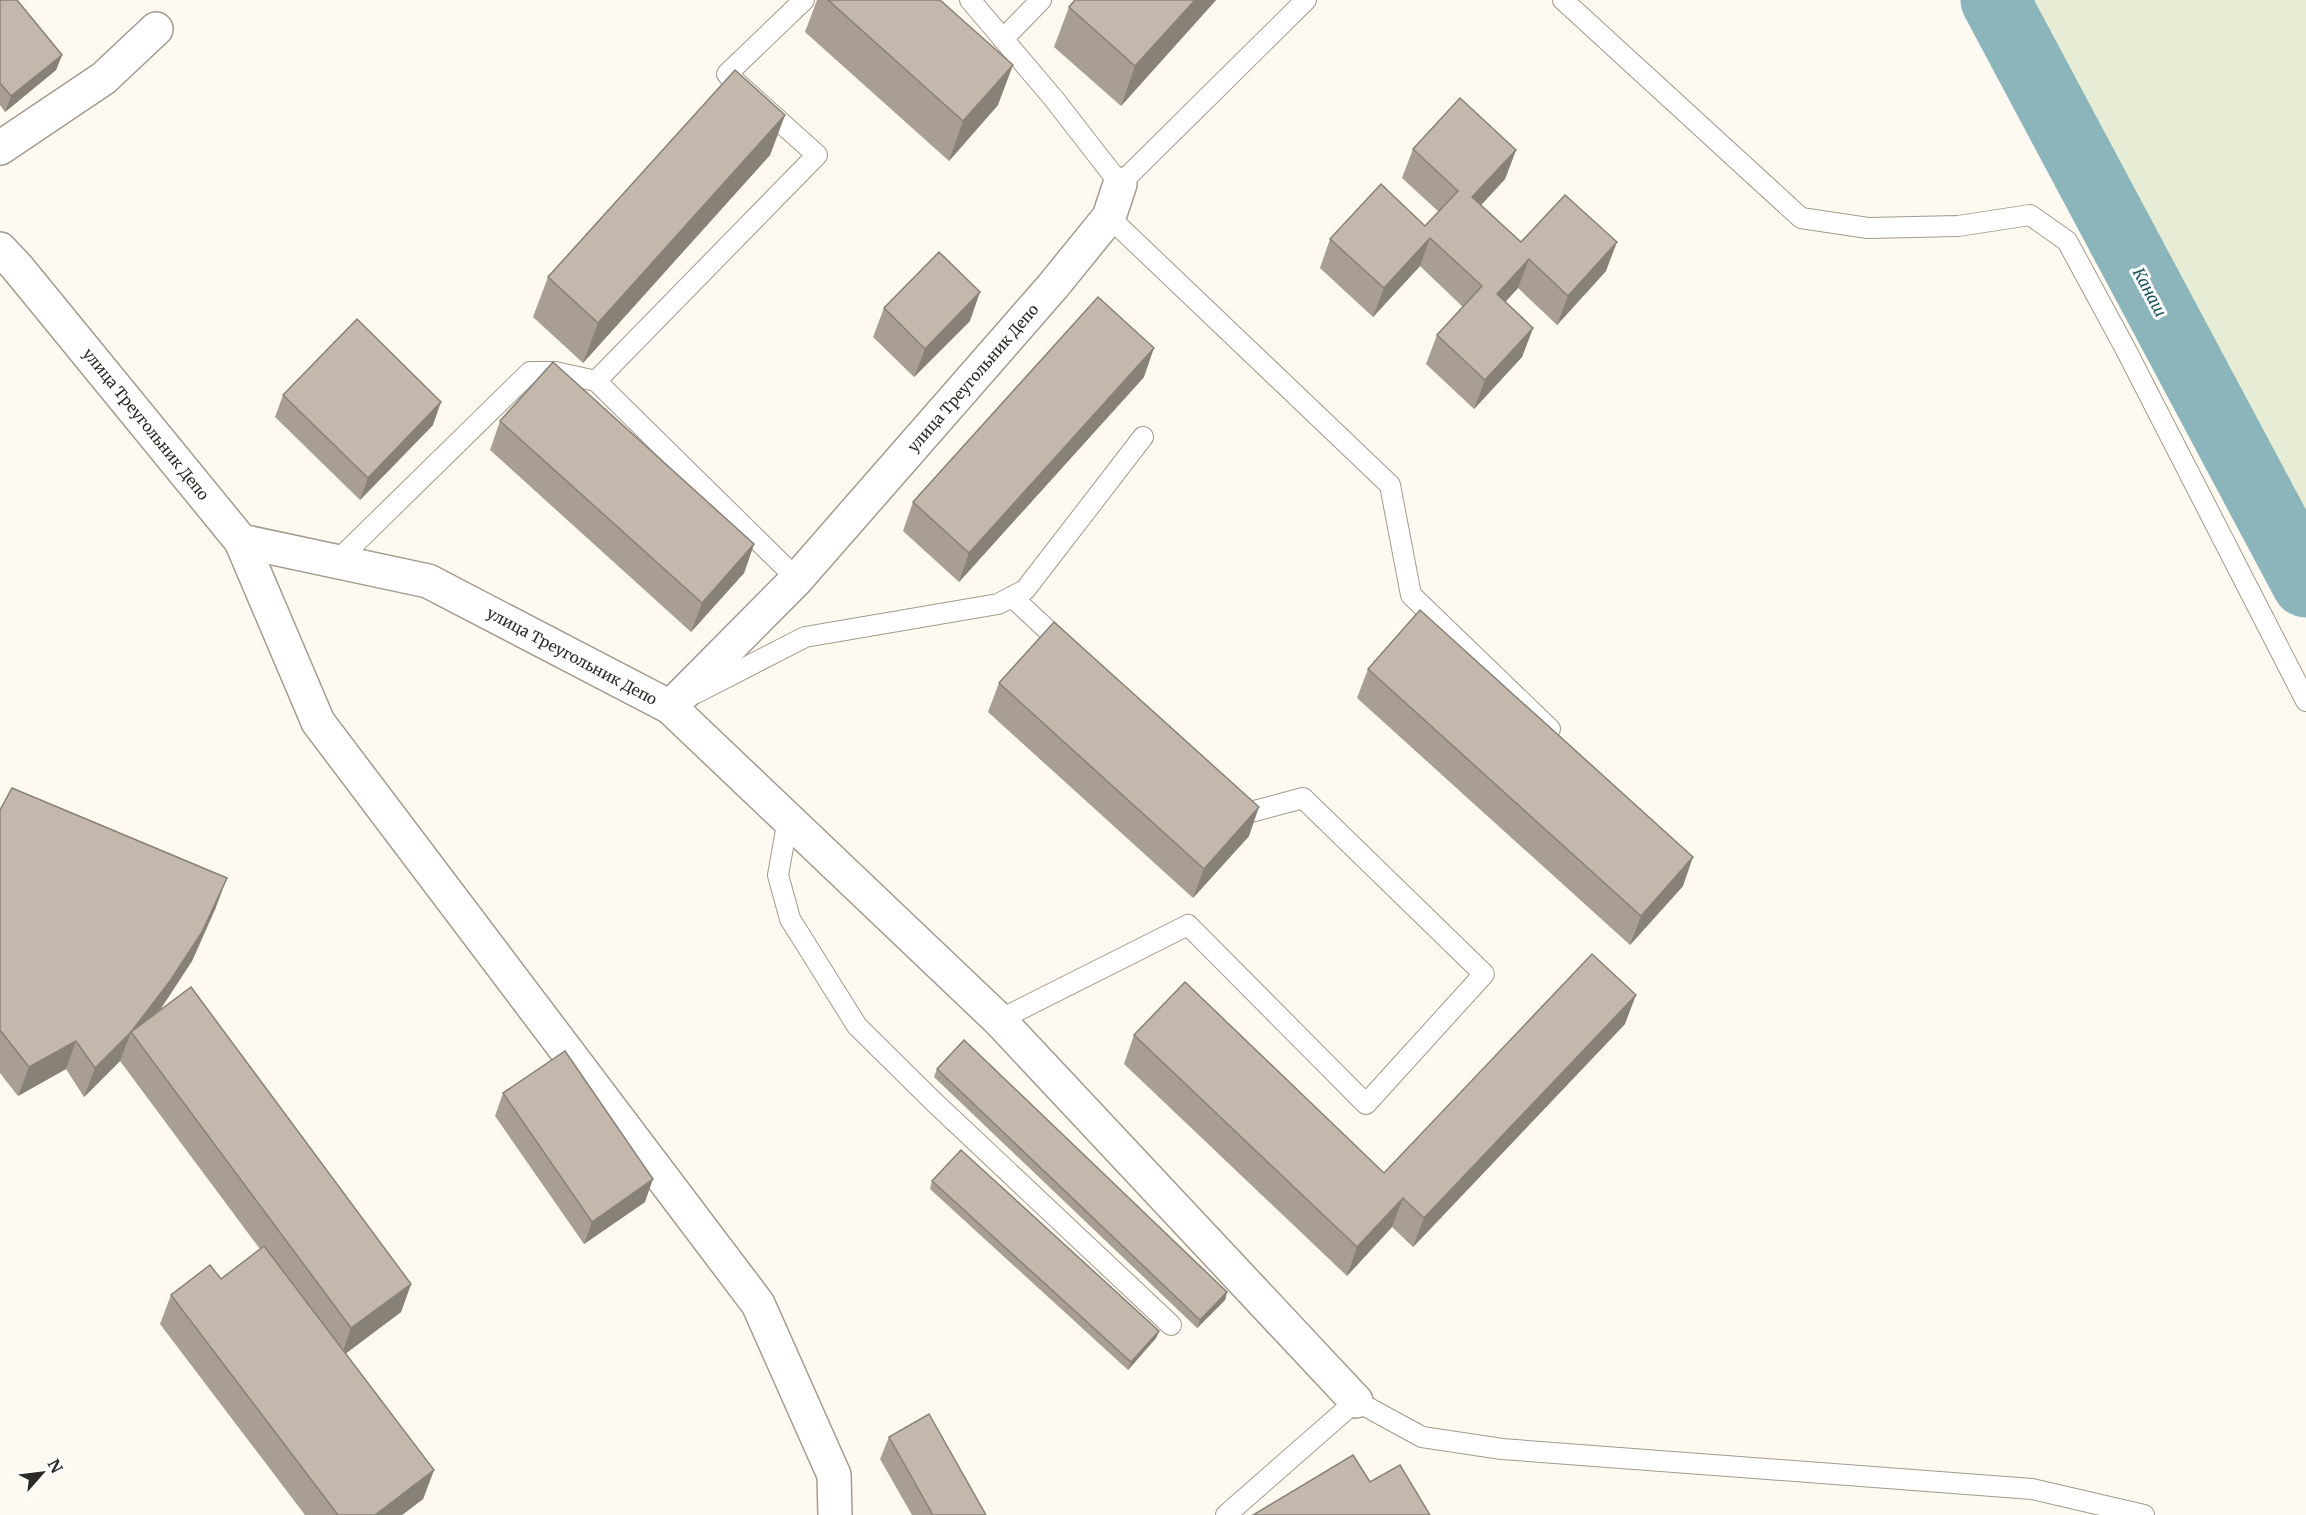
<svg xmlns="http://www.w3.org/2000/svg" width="2306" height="1515" viewBox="0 0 2306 1515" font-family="Merriweather,serif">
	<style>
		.green { fill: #e7ecd5 }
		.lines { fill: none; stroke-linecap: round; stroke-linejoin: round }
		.river { stroke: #8bb4bb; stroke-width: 69 }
		.lane-casing { stroke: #a29b8e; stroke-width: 22 }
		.street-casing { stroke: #a29b8e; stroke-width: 36 }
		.lane { stroke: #fff; stroke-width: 20 }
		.street { stroke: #fff; stroke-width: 33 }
		.wall { fill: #a89e93 }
		.shaded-wall { fill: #888178 }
		.building { fill: #c3b8ab; stroke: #888178; stroke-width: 1.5 }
		.labels { text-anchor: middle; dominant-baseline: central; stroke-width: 6; stroke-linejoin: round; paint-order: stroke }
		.street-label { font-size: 15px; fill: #2d2a25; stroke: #fff }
		.water-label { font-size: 16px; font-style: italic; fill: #145058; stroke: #fff }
	</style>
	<rect width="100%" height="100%" fill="#fffaf1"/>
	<path class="green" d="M2015,0H2306V560Z"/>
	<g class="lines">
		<path class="river" d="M1995,0L2306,583"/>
		<g class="lane-casing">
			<g id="lane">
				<path d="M970,0L1054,99L1120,184L1306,0"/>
				<path d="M1563,0L1801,218L1868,228L1958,226L2030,215L2067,241L2125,348L2306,701"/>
				<path d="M1003,39L1041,0"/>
				<path d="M1109,217L1390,485L1411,595L1550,729"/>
				<path d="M337,561L530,372H555L596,381"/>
				<path d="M797,579L596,381L817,155L727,74L804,0"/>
				<path d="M1012,597L1067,648"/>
				<path d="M696,693L805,637L998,604L1025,590L1143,437"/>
				<path d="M788,819L778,875L790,919L857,1026L934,1102L1171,1325"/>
				<path d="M999,1020L1188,925L1366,1104L1484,974L1303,798L1247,813L1237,803"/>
				<path d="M1226,1515L1356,1401L1422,1437L1502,1449L2032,1489L2144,1515"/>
			</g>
		</g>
		<g class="street-casing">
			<g id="street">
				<path d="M0,148L104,78L156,29"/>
				<path d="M0,249L17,267L241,541L428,581L670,707L999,1020L1356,1401"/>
				<path d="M241,541L318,722L758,1304L834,1475L835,1515"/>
				<path d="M670,707L797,579L1053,286L1109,217L1120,184"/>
			</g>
		</g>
		<use href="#lane" class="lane"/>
		<use href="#street" class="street"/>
	</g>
	<g class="wall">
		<path d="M0,0L62,55L56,70L5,112L0,105Z"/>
		<path d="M817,0H940L998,105L949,161L805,32Z"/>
		<path d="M1216,0L1121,106L1054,47L1069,7Z"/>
		<path d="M785,115L770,155L583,363L533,317L548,277Z"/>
		<path d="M1413,149L1516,150L1505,179L1481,205L1521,242L1606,271L1557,325L1518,288L1505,302L1533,328L1522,357L1474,409L1426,364L1437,335L1463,307L1420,266L1373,317L1320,268L1330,239L1425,226L1439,212L1402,178Z"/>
		<path d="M884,308L970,321L914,377L873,337Z"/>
		<path d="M1144,377L959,582L903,531L913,502Z"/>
		<path d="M283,395L433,425L360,500L275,417Z"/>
		<path d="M500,421L754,544L744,573L691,632L490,450Z"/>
		<path d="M1368,669L1683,886L1630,945L1357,698Z"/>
		<path d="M999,683L1249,836L1193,898L988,712Z"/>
		<path d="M0,810L216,907L192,961L159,1011L411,1284L401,1312L345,1354L434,1470L423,1499L402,1515H305L160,1324L171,1295L221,1279L260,1249L120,1061L84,1097L66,1069L18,1096L0,1073Z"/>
		<path d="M1625,1024L1413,1247L1392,1227L1347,1276L1124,1064L1134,1035L1384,1173Z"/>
		<path d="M937,1069L1227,1292L1225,1300L1197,1328L934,1077Z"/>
		<path d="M503,1093L645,1202L584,1244L495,1116Z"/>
		<path d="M932,1181L1159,1331L1156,1338L1128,1370L930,1189Z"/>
		<path d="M889,1437L986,1515H912L880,1459Z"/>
	</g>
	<g class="shaded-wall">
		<path d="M1195,0H1216L1121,106L1135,66Z"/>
		<path d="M62,55L56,70L5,112L11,96Z"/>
		<path d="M1013,65L998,105L949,161L963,121Z"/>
		<path d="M785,115L770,155L583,363L598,323Z"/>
		<path d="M1516,150L1505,179L1462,226L1472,197Z"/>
		<path d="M1430,238L1420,266L1373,317L1384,288Z"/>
		<path d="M1617,242L1606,271L1557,325L1568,296Z"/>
		<path d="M1529,259L1518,288L1486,323L1497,294Z"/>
		<path d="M980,292L970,321L914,377L925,349Z"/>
		<path d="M1533,328L1522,357L1474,409L1485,380Z"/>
		<path d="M1154,348L1144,377L959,582L969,553Z"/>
		<path d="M441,402L433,425L360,500L368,478Z"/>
		<path d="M754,544L744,573L691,632L702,603Z"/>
		<path d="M1259,807L1249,836L1193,898L1204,869Z"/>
		<path d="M1693,857L1683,886L1630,945L1641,916Z"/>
		<path d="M227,878L216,907L192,961L160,1010L131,1032Z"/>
		<path d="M1636,995L1625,1024L1413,1247L1424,1218Z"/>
		<path d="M131,1032L120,1061L84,1097L95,1068Z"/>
		<path d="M76,1041L66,1069L18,1096L29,1067Z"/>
		<path d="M653,1179L645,1202L584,1244L592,1222Z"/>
		<path d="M1403,1198L1392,1227L1347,1276L1357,1247Z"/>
		<path d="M411,1284L401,1312L341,1357L351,1328Z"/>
		<path d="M1227,1292L1225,1300L1197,1328L1200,1320Z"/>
		<path d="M1159,1331L1156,1338L1128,1370L1131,1362Z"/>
		<path d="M434,1470L423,1499L402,1515H375Z"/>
	</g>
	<g class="building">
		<path d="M0,0H17L62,55L11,96L0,83Z"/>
		<path d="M828,0H940L1013,65L963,121Z"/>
		<path d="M1075,0H1195L1135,66L1069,7Z"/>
		<path d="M735,70L785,115L598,323L548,277Z"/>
		<path d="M1460,98L1516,150L1472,197L1521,242L1565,195L1617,242L1568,296L1529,259L1497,294L1533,328L1485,380L1437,335L1482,286L1430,238L1384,288L1330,239L1381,184L1425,226L1458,191L1413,149Z"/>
		<path d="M939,252L980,292L925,349L884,308Z"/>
		<path d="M1098,297L1154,348L969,553L913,502Z"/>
		<path d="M357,319L441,402L368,478L283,395Z"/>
		<path d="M553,362L754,544L702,603L500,421Z"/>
		<path d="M1420,610L1693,857L1641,916L1368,669Z"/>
		<path d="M1054,622L1259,807L1204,869L999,683Z"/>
		<path d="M12,788L227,878L202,932L170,981L131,1032L95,1068L76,1041L29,1067L0,1030V810Z"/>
		<path d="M1592,954L1636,995L1424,1218L1403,1198L1357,1247L1134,1035L1185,982L1384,1173Z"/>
		<path d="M191,987L411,1284L351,1328L131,1032Z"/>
		<path d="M964,1040L1227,1292L1200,1320L937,1069Z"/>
		<path d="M565,1051L653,1179L592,1222L503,1093Z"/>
		<path d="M961,1150L1159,1331L1131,1362L932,1181Z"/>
		<path d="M264,1246L434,1470L375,1515H338L171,1295L210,1265L221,1279Z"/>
		<path d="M929,1414L986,1515H933L889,1437Z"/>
		<path d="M1353,1455L1370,1482L1400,1465L1430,1515H1253Z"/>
	</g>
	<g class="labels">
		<g class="street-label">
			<text transform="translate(973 378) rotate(-49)">улица Треугольник Депо</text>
			<text transform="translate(146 424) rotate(51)">улица Треугольник Депо</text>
			<text transform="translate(572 656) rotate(28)">улица Треугольник Депо</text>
		</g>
		<g class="water-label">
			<text transform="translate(2150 292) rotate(62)">Канаш</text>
		</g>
	</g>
	<g transform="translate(42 1473) rotate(62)" stroke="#ffffff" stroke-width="4.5" paint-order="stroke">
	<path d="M0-4.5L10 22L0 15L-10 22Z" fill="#2d2a25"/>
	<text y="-9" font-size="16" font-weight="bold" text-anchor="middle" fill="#2d2a25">N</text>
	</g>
</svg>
